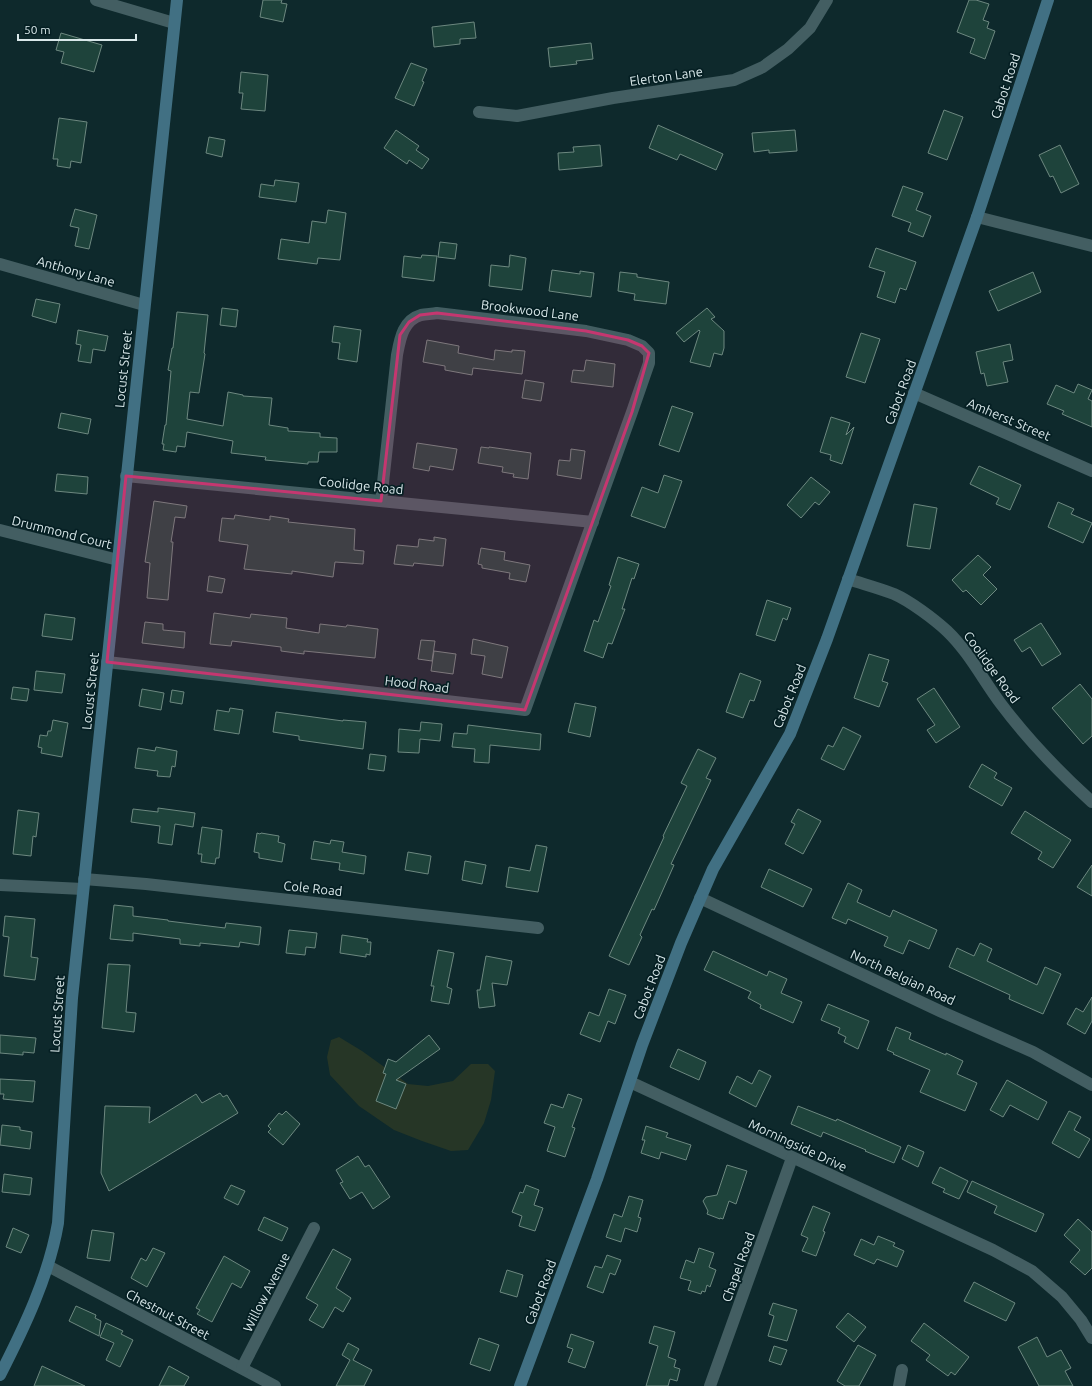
<svg xmlns="http://www.w3.org/2000/svg" width="1092" height="1386" viewBox="0 0 1092 1386" font-family="Ubuntu,sans-serif">
  <style>
    .green { fill: #263626 }
    .building { fill: #1e433b; stroke: #6d8880 }
    .lines { fill: none; stroke-linecap: round; stroke-linejoin: round }
    .street { stroke: #435e62; stroke-width: 12 }
    .secondary { stroke: #417083; stroke-width: 12 }
    .marked { fill: #c53770; fill-opacity: 0.2; stroke: #c53770; stroke-width: 3; stroke-linejoin: round }
    .labels { text-anchor: middle; dominant-baseline: central; stroke-width: 3.5; stroke-linejoin: round; paint-order: stroke }
    .street-label { font-size: 13px; fill: #d9e8ea; stroke: #051f23 }
  </style>
  <rect width="100%" height="100%" fill="#0e292c"/>
  <path class="green" d="M339,1037L362,1051L408,1084L428,1086L453,1081L471,1064H488L495,1071L491,1100L484,1123L468,1150L451,1151L422,1141L394,1130L359,1106L330,1075L327,1057L331,1040Z"/>
  <g class="building">
    <path d="M263,0H282L281,3L287,4L283,22L260,17Z"/>
    <path d="M969,0H976L989,4L983,20L989,22L987,28L995,31L985,59L970,53L975,39L957,32Z"/>
    <path d="M474,22L476,38L460,39V44L434,47L432,27Z"/>
    <path d="M61,33L102,45L94,72L61,63L64,52L56,50Z"/>
    <path d="M591,43L593,59L576,61L577,64L550,67L548,48Z"/>
    <path d="M411,63L427,69L422,81L424,82L414,106L395,98Z"/>
    <path d="M241,72L268,75L265,111L241,109L243,93H239Z"/>
    <path d="M944,110L963,117L947,160L928,153Z"/>
    <path d="M59,118L87,122L81,163L71,161L70,168L57,166L58,159H53Z"/>
    <path d="M658,125L723,154L716,170L680,154L677,160L649,148Z"/>
    <path d="M396,130L419,146L416,150L429,159L422,169L409,160L407,164L384,148Z"/>
    <path d="M795,130L797,151L769,153V150L754,152L752,133Z"/>
    <path d="M209,137L225,140L222,157L206,153Z"/>
    <path d="M600,145L602,166L559,170L558,153L574,152L573,147Z"/>
    <path d="M1060,145L1079,184L1061,193L1053,176L1050,177L1039,155Z"/>
    <path d="M275,180L299,183L296,202L259,197L261,184L274,186Z"/>
    <path d="M903,186L923,193L916,210L931,216L923,237L908,231L911,223L892,216Z"/>
    <path d="M75,209L97,215L89,249L75,246L79,228L70,226Z"/>
    <path d="M328,210L346,213L340,260L318,258L317,264L278,259L281,239L309,243L312,221L326,223Z"/>
    <path d="M440,242L457,244L455,259L438,257Z"/>
    <path d="M876,248L916,262L906,290L900,288L895,303L877,297L885,272L869,267Z"/>
    <path d="M422,255L437,256L434,281L402,277L404,256L421,258Z"/>
    <path d="M510,255L526,258L522,290L489,286L491,265L509,267Z"/>
    <path d="M552,270L580,274V271L594,273L591,297L549,291Z"/>
    <path d="M620,272L637,274V277L669,282L666,304L634,300L635,294L618,291Z"/>
    <path d="M1033,272L1041,292L998,311L989,291Z"/>
    <path d="M36,299L60,304L56,323L32,316Z"/>
    <path d="M222,308L238,310L236,327L220,325Z"/>
    <path d="M707,308L715,317L711,319L724,331V348L722,355L714,353L710,367L690,362L700,331L699,330L684,342L676,333Z"/>
    <path d="M177,312L208,315L204,353L205,354L199,393L190,392L187,419L223,426L228,392L243,395V396L272,398L269,425L288,428V431L320,433V437L337,438V452H319L318,462H308V464L265,460L266,457L231,453L233,441L187,432L185,447L177,446L176,452L163,450L164,444H162L165,425H166L171,371L168,370L172,348H173Z"/>
    <path d="M334,326L361,330L357,362L338,359L340,343L332,342Z"/>
    <path d="M78,330L108,336L105,351L93,349L91,363L78,361L81,345L76,344Z"/>
    <path d="M861,333L880,339L865,383L846,377Z"/>
    <path d="M427,340L459,346L458,353L494,360L495,350L512,352V350L525,351L522,374L473,368L472,375L445,370V366L423,362Z"/>
    <path d="M1010,344L1013,360L1003,362L1008,382L987,386L984,373L981,374L976,352Z"/>
    <path d="M586,360L615,364L613,387L571,382L573,370L584,371Z"/>
    <path d="M525,380L544,383L541,401L522,398Z"/>
    <path d="M1078,384L1092,390L1088,399L1092,401V427L1062,414L1064,411L1047,404L1056,385L1074,393Z"/>
    <path d="M672,406L693,413L679,452L659,445Z"/>
    <path d="M61,413L91,419L88,434L58,428Z"/>
    <path d="M831,417L850,423L846,435L854,427L842,464L830,460L831,455L820,452Z"/>
    <path d="M417,443L457,449L453,470L430,466L429,471L413,468Z"/>
    <path d="M481,447L489,448V447L531,453L528,479L513,477L514,474L502,472L503,467L478,463Z"/>
    <path d="M571,449L585,451L581,479L557,475L559,460L570,461Z"/>
    <path d="M979,466L1021,485L1010,510L996,504L999,498L970,484Z"/>
    <path d="M57,474L88,477L87,494L55,491Z"/>
    <path d="M664,475L682,481L665,528L631,516L642,487L658,493Z"/>
    <path d="M811,477L830,492L819,505L815,502L801,518L787,505Z"/>
    <path d="M154,501L187,506L185,518L175,517L171,542H173L168,600L147,598L150,563L145,562Z"/>
    <path d="M1058,502L1074,509L1071,514L1092,523L1083,543L1048,527Z"/>
    <path d="M914,504L937,508L930,549L907,546Z"/>
    <path d="M235,515L270,520V516L289,519L288,522L355,529L354,550L364,551L363,564L335,562L333,577L292,571V574L244,569L248,545L219,541L222,518L234,519Z"/>
    <path d="M434,537L446,539L443,566L414,563L413,566L394,564L397,545L418,547L419,539L434,541Z"/>
    <path d="M481,548L505,552L504,560L530,565L526,582L509,579L510,573L482,568V565L478,564Z"/>
    <path d="M978,555L991,567L983,575L997,589L981,605L966,590L963,592L952,580Z"/>
    <path d="M618,557L639,564L634,579L632,578L622,609H625L612,644L608,643L603,658L584,651L594,620L598,622L611,586L609,585Z"/>
    <path d="M209,576L225,579L222,593L207,591Z"/>
    <path d="M767,600L791,608L787,620L783,618L775,641L756,635Z"/>
    <path d="M214,613L250,618L251,614L287,618L286,628L319,633L320,624L346,627L347,625L378,629L375,658L304,651V654L281,651V647L232,641L231,646L210,644Z"/>
    <path d="M45,614L75,618L72,640L42,636Z"/>
    <path d="M145,622L163,624V630L185,632L184,648L142,643Z"/>
    <path d="M1041,623L1061,654L1042,666L1030,647L1022,652L1014,640Z"/>
    <path d="M473,639L508,647L502,678L482,674L485,656L471,654Z"/>
    <path d="M421,640L435,641L432,661L418,659Z"/>
    <path d="M434,651L456,654L453,674L431,671Z"/>
    <path d="M869,654L889,660L882,681L888,683L879,707L854,698Z"/>
    <path d="M36,671L65,674L62,693L34,690Z"/>
    <path d="M740,673L761,681L754,701L750,700L743,718L726,712Z"/>
    <path d="M1080,684L1092,699V736L1083,744L1052,708Z"/>
    <path d="M13,687L29,689L27,701L11,699Z"/>
    <path d="M934,688L960,727L936,743L927,730L935,725L917,699Z"/>
    <path d="M142,689L164,693L161,710L139,706Z"/>
    <path d="M172,690L184,692L182,704L170,702Z"/>
    <path d="M575,703L596,707L590,737L568,732Z"/>
    <path d="M230,708L243,710L239,734L214,730L217,710L229,712Z"/>
    <path d="M276,712L343,721V720L366,722L363,749L299,740V736L273,732Z"/>
    <path d="M53,720L68,723L62,757L41,753L42,748L38,747L40,735L47,736L48,731H51Z"/>
    <path d="M421,722L442,724L440,741L420,739L419,753L398,752L399,729L420,731Z"/>
    <path d="M468,725L541,734L540,750L490,745L489,763L474,762L475,749L452,747L454,733L467,734Z"/>
    <path d="M843,727L861,736L844,770L821,759L828,745L833,747Z"/>
    <path d="M156,747L177,751L175,767L172,766L170,777L157,776L158,771L135,768L138,748L155,751Z"/>
    <path d="M698,749L716,758L706,778L711,780L671,864L674,865L654,910L652,909L640,935L642,937L629,965L609,956L664,837L663,836L687,786L681,783Z"/>
    <path d="M370,754L386,756L384,771L368,769Z"/>
    <path d="M982,764L997,773L994,778L1012,788L1002,806L969,787Z"/>
    <path d="M158,808L195,813L193,827L175,824L172,845L158,843L160,826L131,822L133,809L158,812Z"/>
    <path d="M798,809L821,821L803,854L785,844L795,824L791,822Z"/>
    <path d="M18,810L39,813L36,837L33,836L31,856L13,854Z"/>
    <path d="M1025,811L1071,840L1053,868L1038,859L1042,852L1011,833Z"/>
    <path d="M202,827L222,830L219,858H216L215,864L201,862L202,854H198Z"/>
    <path d="M257,833L260,834L261,833L279,836L278,842L285,844L282,862L259,858V853L254,852Z"/>
    <path d="M331,840L344,842L342,852L366,856L364,874L339,870L340,863L311,859L314,841L330,844Z"/>
    <path d="M536,845L547,847L538,892L506,887L509,867L530,871Z"/>
    <path d="M408,852L431,856L428,874L405,870Z"/>
    <path d="M465,861L486,865L482,884L462,880Z"/>
    <path d="M1092,865V896L1077,887Z"/>
    <path d="M769,869L812,889L803,907L761,887Z"/>
    <path d="M848,883L862,890L857,902L890,917L893,910L937,930L929,949L909,940L903,954L884,946L888,937L848,919L846,924L832,918Z"/>
    <path d="M114,905L133,907V916L168,920V921L225,928L226,923L261,927L259,945L240,942L239,947L200,943V946L180,944V939L133,933V941L110,939Z"/>
    <path d="M5,916L35,919L31,957L38,958L35,980L4,976L9,937L3,936Z"/>
    <path d="M289,930L317,933L315,948L306,947L305,955L286,953Z"/>
    <path d="M342,935L368,939L367,942H371L370,955L366,954V957L340,953Z"/>
    <path d="M980,943L992,949L987,961L1037,985L1045,967L1061,974L1043,1014L1009,999L1010,995L949,967L957,948L974,956Z"/>
    <path d="M438,950L454,953L447,987L452,989L449,1004L431,1001L434,986H431Z"/>
    <path d="M713,951L767,976L769,971L787,979L781,993L802,1002L793,1023L760,1008L761,1005L748,998L751,992L704,970Z"/>
    <path d="M486,956L512,961L507,985L492,983L495,1006L479,1008L477,990H480Z"/>
    <path d="M108,964L130,965L126,1012L136,1013L134,1032L102,1028Z"/>
    <path d="M609,989L626,995L615,1024L608,1021L600,1042L580,1034L589,1012L599,1016Z"/>
    <path d="M1092,997V1021L1085,1034L1067,1024L1076,1008L1083,1012Z"/>
    <path d="M828,1004L869,1021L858,1049L844,1042L846,1037L838,1033L840,1028L821,1020Z"/>
    <path d="M896,1027L911,1033L909,1039L946,1055V1053L963,1061L957,1074L977,1083L965,1111L920,1092L930,1070L893,1054L894,1053L887,1050Z"/>
    <path d="M0,1035L36,1038L34,1053L23,1052V1055L0,1053Z"/>
    <path d="M429,1035L440,1049L396,1080L406,1084L396,1109L376,1101L386,1074L383,1073L388,1059L396,1062Z"/>
    <path d="M678,1049L706,1062L699,1080L670,1067Z"/>
    <path d="M759,1070L771,1076L756,1107L729,1093L737,1076L752,1084Z"/>
    <path d="M0,1079L35,1081L33,1102L3,1099L4,1094H0Z"/>
    <path d="M1007,1080L1047,1102L1038,1120L1010,1105L1003,1117L990,1110Z"/>
    <path d="M220,1093L223,1097L227,1095L238,1113L109,1191L101,1173L105,1106L150,1107L149,1123L196,1094L202,1103Z"/>
    <path d="M568,1094L582,1099L572,1127L575,1128L565,1157L547,1151L555,1127L544,1123L551,1104L563,1108Z"/>
    <path d="M798,1106L836,1121L837,1119L901,1147L894,1163L865,1151L866,1150L823,1132L821,1137L791,1124Z"/>
    <path d="M286,1111L300,1124L283,1145L268,1132L271,1129L268,1126L279,1113L282,1115Z"/>
    <path d="M1069,1111L1081,1117L1074,1130L1090,1139L1079,1158L1052,1143Z"/>
    <path d="M2,1125L20,1127V1130L32,1132L30,1149L0,1145Z"/>
    <path d="M646,1126L668,1133L666,1137L691,1145L686,1160L661,1152L659,1159L641,1153L645,1140H642Z"/>
    <path d="M908,1145L924,1152L918,1167L902,1159Z"/>
    <path d="M358,1156L365,1167L369,1165L390,1197L373,1209L362,1192L350,1199L340,1183L343,1182L336,1170Z"/>
    <path d="M727,1165L747,1171L736,1204L729,1201L723,1219L720,1218V1219L707,1214L708,1211L703,1201L706,1197L717,1195Z"/>
    <path d="M940,1167L968,1181L959,1199L943,1192L945,1189L932,1183Z"/>
    <path d="M4,1174L32,1178L30,1195L2,1192Z"/>
    <path d="M972,1181L1044,1214L1036,1232L994,1213L997,1206L967,1192Z"/>
    <path d="M231,1185L245,1191L238,1205L224,1198Z"/>
    <path d="M526,1185L539,1190L534,1205L543,1208L535,1231L519,1226L522,1216L512,1212L520,1192L523,1193Z"/>
    <path d="M629,1196L643,1200L638,1217L641,1218L637,1232L625,1228L621,1242L606,1237L614,1214L622,1217Z"/>
    <path d="M813,1206L830,1213L823,1231L825,1232L816,1256L802,1251L808,1238L801,1235Z"/>
    <path d="M264,1217L288,1228L282,1241L258,1230Z"/>
    <path d="M1078,1219L1092,1232V1268L1085,1275L1070,1262L1080,1250L1064,1235Z"/>
    <path d="M13,1228L29,1235L21,1253L6,1247Z"/>
    <path d="M92,1230L114,1233L110,1261L87,1258Z"/>
    <path d="M878,1236L895,1243L893,1246L904,1251L897,1267L877,1259L874,1264L854,1255L861,1239L874,1245Z"/>
    <path d="M153,1248L165,1253L147,1287L131,1278L141,1258L146,1261Z"/>
    <path d="M699,1248L714,1253L709,1267L716,1270L710,1287L707,1285L705,1292L702,1291L701,1294L688,1290L691,1281L680,1278L686,1260L694,1263Z"/>
    <path d="M333,1249L351,1259L336,1288L351,1298L343,1312L335,1307L323,1328L309,1320L318,1305L306,1298Z"/>
    <path d="M607,1255L621,1260L615,1275L610,1273L603,1293L587,1287L595,1266L602,1268Z"/>
    <path d="M224,1256L250,1271L241,1288L232,1283L212,1322L197,1314L200,1310L196,1308Z"/>
    <path d="M507,1270L523,1275L517,1297L500,1292Z"/>
    <path d="M974,1282L1015,1303L1006,1321L964,1301Z"/>
    <path d="M773,1303L797,1310L787,1341L768,1336L774,1316L769,1314Z"/>
    <path d="M76,1306L96,1315L95,1318L101,1321L99,1336L69,1321Z"/>
    <path d="M848,1313L866,1327L854,1342L836,1327Z"/>
    <path d="M106,1323L123,1331L121,1334L133,1340L120,1367L106,1360L114,1343L100,1337Z"/>
    <path d="M924,1323L969,1357L955,1375L951,1372L948,1376L926,1360L930,1355L911,1341Z"/>
    <path d="M654,1326L675,1332L668,1357L676,1360L674,1367L680,1369L677,1381L670,1379L668,1386H646L658,1346L649,1343Z"/>
    <path d="M571,1334L594,1342L585,1368L568,1362L573,1349L567,1347Z"/>
    <path d="M1037,1337L1047,1357L1061,1350L1071,1368L1065,1371L1073,1386H1039L1018,1347Z"/>
    <path d="M479,1338L499,1345L490,1371L470,1364Z"/>
    <path d="M348,1343L359,1349L353,1360L372,1370L364,1386H336L350,1360L342,1355Z"/>
    <path d="M858,1345L876,1355L859,1386H845L837,1381Z"/>
    <path d="M774,1346L787,1350L781,1365L769,1361Z"/>
    <path d="M42,1366L85,1386H34Z"/>
    <path d="M169,1366L189,1377L184,1386H159Z"/>
  </g>
  <g class="lines">
    <g class="street">
      <path d="M96,0L174,23"/>
      <path d="M479,112L517,116L613,98L734,80L763,67L788,49L810,28L827,0"/>
      <path d="M977,217L1092,246"/>
      <path d="M0,264L144,305"/>
      <path d="M914,393L1092,471"/>
      <path d="M126,476L593,522"/>
      <path d="M0,530L118,560"/>
      <path d="M848,579C863,584 879,588 894,594C910,601 934,619 947,631C969,652 983,680 1001,704C1028,740 1059,772 1092,802"/>
      <path d="M107,662L525,710L632,412L649,363V353L642,346L628,340L586,331L437,313C432,314 426,314 421,315C403,320 400,339 397,355L381,501"/>
      <path d="M84,879L146,884L538,928"/>
      <path d="M0,885L83,889"/>
      <path d="M700,898L942,1012L1033,1052L1092,1085"/>
      <path d="M630,1082L993,1250L1032,1271L1062,1297L1081,1320L1092,1338"/>
      <path d="M48,1266L275,1386"/>
      <path d="M242,1368L314,1228"/>
      <path d="M710,1386L792,1158"/>
      <path d="M899,1386L902,1370"/>
    </g>
    <g class="secondary">
      <path d="M0,1375C24,1328 49,1276 58,1223L72,998L177,0"/>
      <path d="M520,1386L597,1179L642,1045L681,943L713,869L790,734L827,639L977,217L1048,0"/>
    </g>
  </g>
  <path class="marked" d="M437,313L586,331L628,340L642,346L649,353L632,412L525,710L107,662L126,476L381,501L400,335L409,322L420,315Z"/>
  <g class="labels">
    <g class="street-label">
      <text transform="translate(666 76) rotate(-8)">Elerton Lane</text>
      <text transform="translate(1005 86) rotate(-72)">Cabot Road</text>
      <text transform="translate(76 271) rotate(16)">Anthony Lane</text>
      <text transform="translate(530 310) rotate(7)">Brookwood Lane</text>
      <text transform="translate(123 369) rotate(-84)">Locust Street</text>
      <text transform="translate(900 392) rotate(-70)">Cabot Road</text>
      <text transform="translate(1009 419) rotate(23)">Amherst Street</text>
      <text transform="translate(361 485) rotate(6)">Coolidge Road</text>
      <text transform="translate(62 532) rotate(14)">Drummond Court</text>
      <text transform="translate(992 667) rotate(54)">Coolidge Road</text>
      <text transform="translate(417 684) rotate(7)">Hood Road</text>
      <text transform="translate(90 691) rotate(-84)">Locust Street</text>
      <text transform="translate(789 696) rotate(-68)">Cabot Road</text>
      <text transform="translate(313 888) rotate(6)">Cole Road</text>
      <text transform="translate(903 977) rotate(25)">North Belgian Road</text>
      <text transform="translate(649 987) rotate(-69)">Cabot Road</text>
      <text transform="translate(57 1014) rotate(-86)">Locust Street</text>
      <text transform="translate(798 1145) rotate(25)">Morningside Drive</text>
      <text transform="translate(738 1267) rotate(-70)">Chapel Road</text>
      <text transform="translate(266 1292) rotate(-63)">Willow Avenue</text>
      <text transform="translate(540 1292) rotate(-70)">Cabot Road</text>
      <text transform="translate(168 1314) rotate(28)">Chestnut Street</text>
    </g>
  </g>
  <path d="M18 34v6h118v-6" fill="none" stroke="#d9e8ea" stroke-width="2"/>
  <text x="24" y="34" font-size="12" fill="#d9e8ea" stroke="#051f23" stroke-width="3" paint-order="stroke">50 m</text>
</svg>
